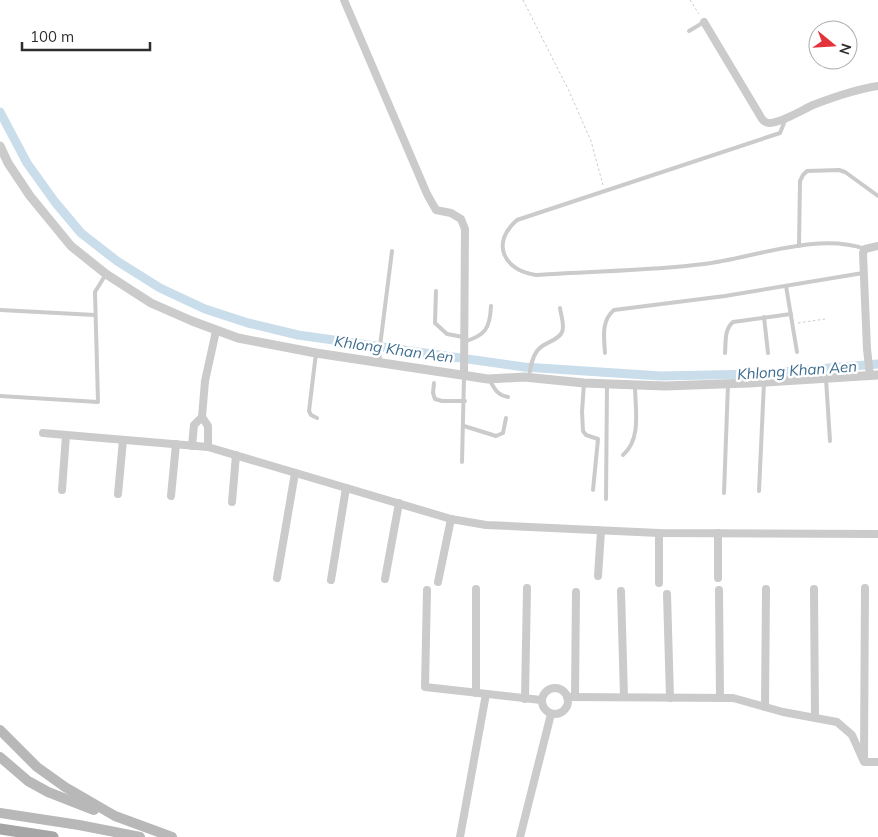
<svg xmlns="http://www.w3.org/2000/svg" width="878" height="837" viewBox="0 0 878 837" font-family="Mulish,sans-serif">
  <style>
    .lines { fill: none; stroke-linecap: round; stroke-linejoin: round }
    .canal { stroke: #c9ddeb; stroke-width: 9 }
    .path { stroke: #cbcbcb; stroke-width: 1; stroke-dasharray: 2.5 2.5; stroke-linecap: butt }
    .service { stroke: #cbcbcb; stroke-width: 4 }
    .minor { stroke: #cbcbcb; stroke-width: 8 }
    .tertiary { stroke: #cbcbcb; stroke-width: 9 }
    .secondary { stroke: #b8b8b8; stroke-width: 10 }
    .primary { stroke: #a6a6a6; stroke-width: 11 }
    .labels { text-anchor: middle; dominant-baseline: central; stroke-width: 5; stroke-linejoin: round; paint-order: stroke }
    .water-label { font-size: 15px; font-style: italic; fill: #3d6d90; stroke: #fff }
  </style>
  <rect width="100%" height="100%" fill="#fff"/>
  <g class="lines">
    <path class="canal" d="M0,112L27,163L55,202L81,233L117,261L160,288L205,309L248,323L298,335L524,367L661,376L756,374L878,364"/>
    <g class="path">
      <path d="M523,0L569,91L591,141L603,185"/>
      <path d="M690,0L699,14"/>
      <path d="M798,323L825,319"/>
    </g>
    <g class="service">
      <path d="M689,31L704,22"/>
      <path d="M786,118L780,133L517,220C490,243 504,271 536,275C592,271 648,271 704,264C753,258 817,232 865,249"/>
      <path d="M799,246L800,181L803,175L807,171L839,170L845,172L878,196"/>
      <path d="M786,286L797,352"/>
      <path d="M436,291L435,323L447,334L463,337"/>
      <path d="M0,310L95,315"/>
      <path d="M764,317L768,353"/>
      <path d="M463,342C485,336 490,329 491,306"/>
      <path d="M316,353L309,411L311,415L317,418"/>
      <path d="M605,353C604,337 601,321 614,310L725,296L863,273"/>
      <path d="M725,353C726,342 724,330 733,322L791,314"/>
      <path d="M381,363L379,354L392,251"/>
      <path d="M529,377C530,369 532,358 537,351C543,342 559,341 562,332C565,325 561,316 560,308"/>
      <path d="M826,379L830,441"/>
      <path d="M490,381C495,389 497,395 508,397"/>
      <path d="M434,383L433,393L435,399L442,401H465"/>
      <path d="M584,383L582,412L583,431L586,435L598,439L593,490"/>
      <path d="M0,396L98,402L95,292L106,274"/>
      <path d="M464,426L496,436L503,433L506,418"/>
      <path d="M623,455C642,439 635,408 635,385"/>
      <path d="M462,462L464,377"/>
      <path d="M759,491L764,382"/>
      <path d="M724,493L728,384"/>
      <path d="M606,499L607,384"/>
    </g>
    <g class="minor">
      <path d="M344,0L427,194L436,210L451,213L461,219L465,229L464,375"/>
      <path d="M704,22L762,119C764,121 765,123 769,123C781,123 802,110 813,105C834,97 856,89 878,86"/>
      <path d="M870,376L867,349L863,253L865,249L878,246"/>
      <path d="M43,433L208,447L451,519L486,525L659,533L878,534"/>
      <path d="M192,446L194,425L202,417"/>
      <path d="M208,447V426L202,417L205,381L216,331"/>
      <path d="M62,490L66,435"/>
      <path d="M118,494L123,440"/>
      <path d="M171,496L176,444"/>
      <path d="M232,502L236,455"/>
      <path d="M598,576L601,531"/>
      <path d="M277,578L295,473"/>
      <path d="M718,578V533"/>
      <path d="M385,579L399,503"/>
      <path d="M331,580L346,488"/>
      <path d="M438,582L451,519"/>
      <path d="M659,583V533"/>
      <path d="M476,589V693"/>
      <path d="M814,589L815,718"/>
      <path d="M427,590L425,687L541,700"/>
      <path d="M719,590L720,698"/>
      <path d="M621,591L624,697"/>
      <path d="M667,594L670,698"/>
      <circle cx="555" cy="701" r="13"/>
      <path d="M567,697L733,698L783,712L837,722L852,735L864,762H878"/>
      <path d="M575,697L576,592"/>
      <path d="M525,699L527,588"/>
      <path d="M765,707L766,589"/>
      <path d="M864,757L865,588"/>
      <path d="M460,837L486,694"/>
      <path d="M520,837L551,714"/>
    </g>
    <path class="tertiary" d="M0,146L8,163L30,196L71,246L106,274L151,303L192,321L238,338L316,353L488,379L524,377L584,383L665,386L749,383L878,375"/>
    <g class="secondary">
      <path d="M0,730L37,767L65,787L115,816L172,837"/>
      <path d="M0,757L28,781L48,792L94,810"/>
      <path d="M0,813L79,825L140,837"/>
    </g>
    <path class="primary" d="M0,829L53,837"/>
  </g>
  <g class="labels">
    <g class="water-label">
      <text transform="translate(394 349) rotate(8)">Khlong Khan Aen</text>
      <text transform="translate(797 370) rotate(-4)">Khlong Khan Aen</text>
    </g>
  </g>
  <g transform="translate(833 45) rotate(108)"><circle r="24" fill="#ffffff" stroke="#ababab"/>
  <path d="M0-4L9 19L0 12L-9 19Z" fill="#e3333a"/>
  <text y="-8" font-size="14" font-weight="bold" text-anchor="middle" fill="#2e2e2e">N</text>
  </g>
  <path d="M22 42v8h128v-8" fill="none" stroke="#2e2e2e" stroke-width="2.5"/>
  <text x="30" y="42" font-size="15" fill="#2e2e2e" stroke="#ffffff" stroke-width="4" paint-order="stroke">100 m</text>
</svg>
